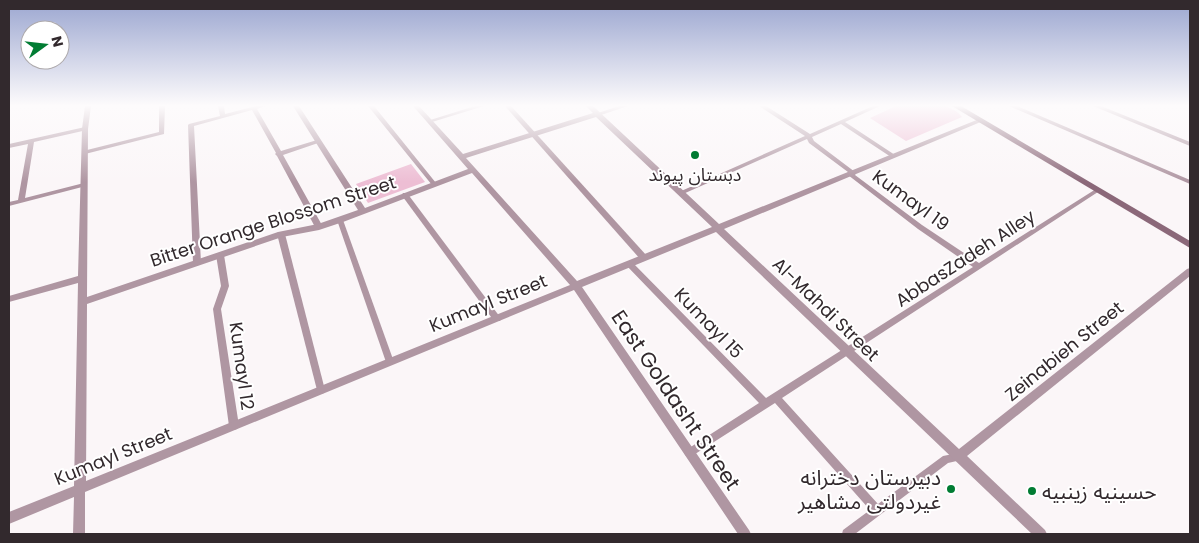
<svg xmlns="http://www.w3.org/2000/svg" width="1199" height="543" viewBox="0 0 1199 543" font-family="Poppins,'Noto Sans Arabic',sans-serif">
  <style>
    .green { fill: #edbed4 }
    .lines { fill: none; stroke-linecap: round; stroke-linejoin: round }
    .minor { fill: #af96a2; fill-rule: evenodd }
    .tertiary { fill: #af96a2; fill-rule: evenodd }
    .secondary { fill: #8b6879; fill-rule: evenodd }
    .poi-dot { fill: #017c33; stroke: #fff; stroke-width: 2 }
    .labels { text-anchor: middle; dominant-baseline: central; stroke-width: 4; stroke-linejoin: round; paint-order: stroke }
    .poi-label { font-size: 18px; fill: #32292d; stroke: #fff }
    .street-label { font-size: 18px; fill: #32292d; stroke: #fff }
    .near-street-label { font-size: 21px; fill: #32292d; stroke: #fff }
    .near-poi-label { font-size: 21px; fill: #32292d; stroke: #fff; text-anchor: end }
  </style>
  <rect width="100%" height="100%" fill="#fbf6f8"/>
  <g class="green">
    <path d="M896,106C915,106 950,99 962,117L906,141L870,118Z"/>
    <path d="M411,164L425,182L368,203L356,184Z"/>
  </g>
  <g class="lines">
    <g class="minor">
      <path d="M159,106H165L164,134L85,154L82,152L83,151L159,132Z"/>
      <path d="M218,106H224L225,114L256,106H265L257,109L281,151L317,140H321V142L283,155L323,227L319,229L315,227L277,156L275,154L276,153L252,110L194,126L201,263L197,266L193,263L188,125L189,124L220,116Z"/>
      <path d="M368,106H374L436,183L437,184L436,185H432Z"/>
      <path d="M475,106H484L432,122L430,123L427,121Z"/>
      <path d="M505,106H511L647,256L648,258L647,260H641Z"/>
      <path d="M619,106H628L598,116L595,114Z"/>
      <path d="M759,106H766L810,134L873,106H880L845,122L895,155V157H891L841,124L812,137L814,141L855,172L856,173L855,175L922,225L979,263L1096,189H1100L1101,190L782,398L878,504L943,456L958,453L961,454L963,457L961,460L948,463L855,534H842L843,530L870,510L775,403L692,456L689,457L686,456L684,453L686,450L759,403L625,264L626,262H632L766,398L973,267L918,229L848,175L847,174L848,172L809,143L807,139L683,194H679L678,193L679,192L805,136Z"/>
      <path d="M1009,106H1017L1190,180V184Z"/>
      <path d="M1093,106H1101L1190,142V146Z"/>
      <path d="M85,127L87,128V130L34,142L25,198L84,183L87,185L86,186L9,206V202L18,200L28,144L9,148V144Z"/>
      <path d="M403,193H407L500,317L501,319L500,321H494L403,197L402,195Z"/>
      <path d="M338,218H342L343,220L394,362L393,364L390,365L387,364L386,362L337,220Z"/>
      <path d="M278,232H281L285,234L325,390L324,393L321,394L318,393L317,390L277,234Z"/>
      <path d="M220,252L224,255L229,286L221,309L239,426L237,429L234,430L231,429L229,426L213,309L221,286L216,255Z"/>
    </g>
    <path class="tertiary" d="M85,106H91L88,129L87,297L278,232L318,224L358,210L293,106H299L365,208L468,169L413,106H419L463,154L593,113L586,106H593L719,224L979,119H983V121L724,229L959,449L1187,269L1190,268V276L967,456L1045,530L1047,534H1032L716,232L582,287L749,530L751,534H738L574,290L85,492V534H73L74,497L9,524V512L74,486L78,283L9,302V296L78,276L82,129ZM596,117L712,227L577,281L466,158ZM472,173L570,285L86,481L87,304L282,237L319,230L343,222Z"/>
    <path class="secondary" d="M952,106H961L1190,241V248Z"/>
  </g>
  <linearGradient id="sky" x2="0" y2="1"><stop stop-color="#9ba6d0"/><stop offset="0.58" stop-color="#fdfbfc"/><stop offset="1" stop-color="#fdfbfc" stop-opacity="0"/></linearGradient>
  <rect width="1199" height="182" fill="url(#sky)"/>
  <g class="poi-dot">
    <circle cx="695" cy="155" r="5"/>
    <circle cx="951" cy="489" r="5"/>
    <circle cx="1032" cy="491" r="5"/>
  </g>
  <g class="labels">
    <g class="poi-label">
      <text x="695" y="174">دبستان پیوند</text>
    </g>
    <g class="street-label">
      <text transform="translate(911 200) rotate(36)">Kumayl 19</text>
      <text transform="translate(273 221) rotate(-18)">Bitter Orange Blossom Street</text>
      <text transform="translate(965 258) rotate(-33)">AbbasZadeh Alley</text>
      <text transform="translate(488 303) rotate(-22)">Kumayl Street</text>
      <text transform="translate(826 309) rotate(44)">Al-Mahdi Street</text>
      <text transform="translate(709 323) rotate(46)">Kumayl 15</text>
      <text transform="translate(1064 351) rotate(-39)">Zeinabieh Street</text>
      <text transform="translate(242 366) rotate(82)">Kumayl 12</text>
      <text transform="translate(113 456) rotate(-22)">Kumayl Street</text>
    </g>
    <g class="near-street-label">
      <text transform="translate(676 400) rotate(56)">East Goldasht Street</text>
    </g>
    <g class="near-poi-label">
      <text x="941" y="477">دبیرستان دخترانه<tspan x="941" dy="24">غیردولتی مشاهیر</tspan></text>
      <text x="1042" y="491" text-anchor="start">حسینیه زینبیه</text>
    </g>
  </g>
  <rect width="1199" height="543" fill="none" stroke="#32292d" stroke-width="20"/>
  <g transform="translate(45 45) rotate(75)"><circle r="24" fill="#ffffff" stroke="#ada9ab"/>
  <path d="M0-4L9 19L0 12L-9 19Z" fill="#017c33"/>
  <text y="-8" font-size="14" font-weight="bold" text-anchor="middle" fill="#32292d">N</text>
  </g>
</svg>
